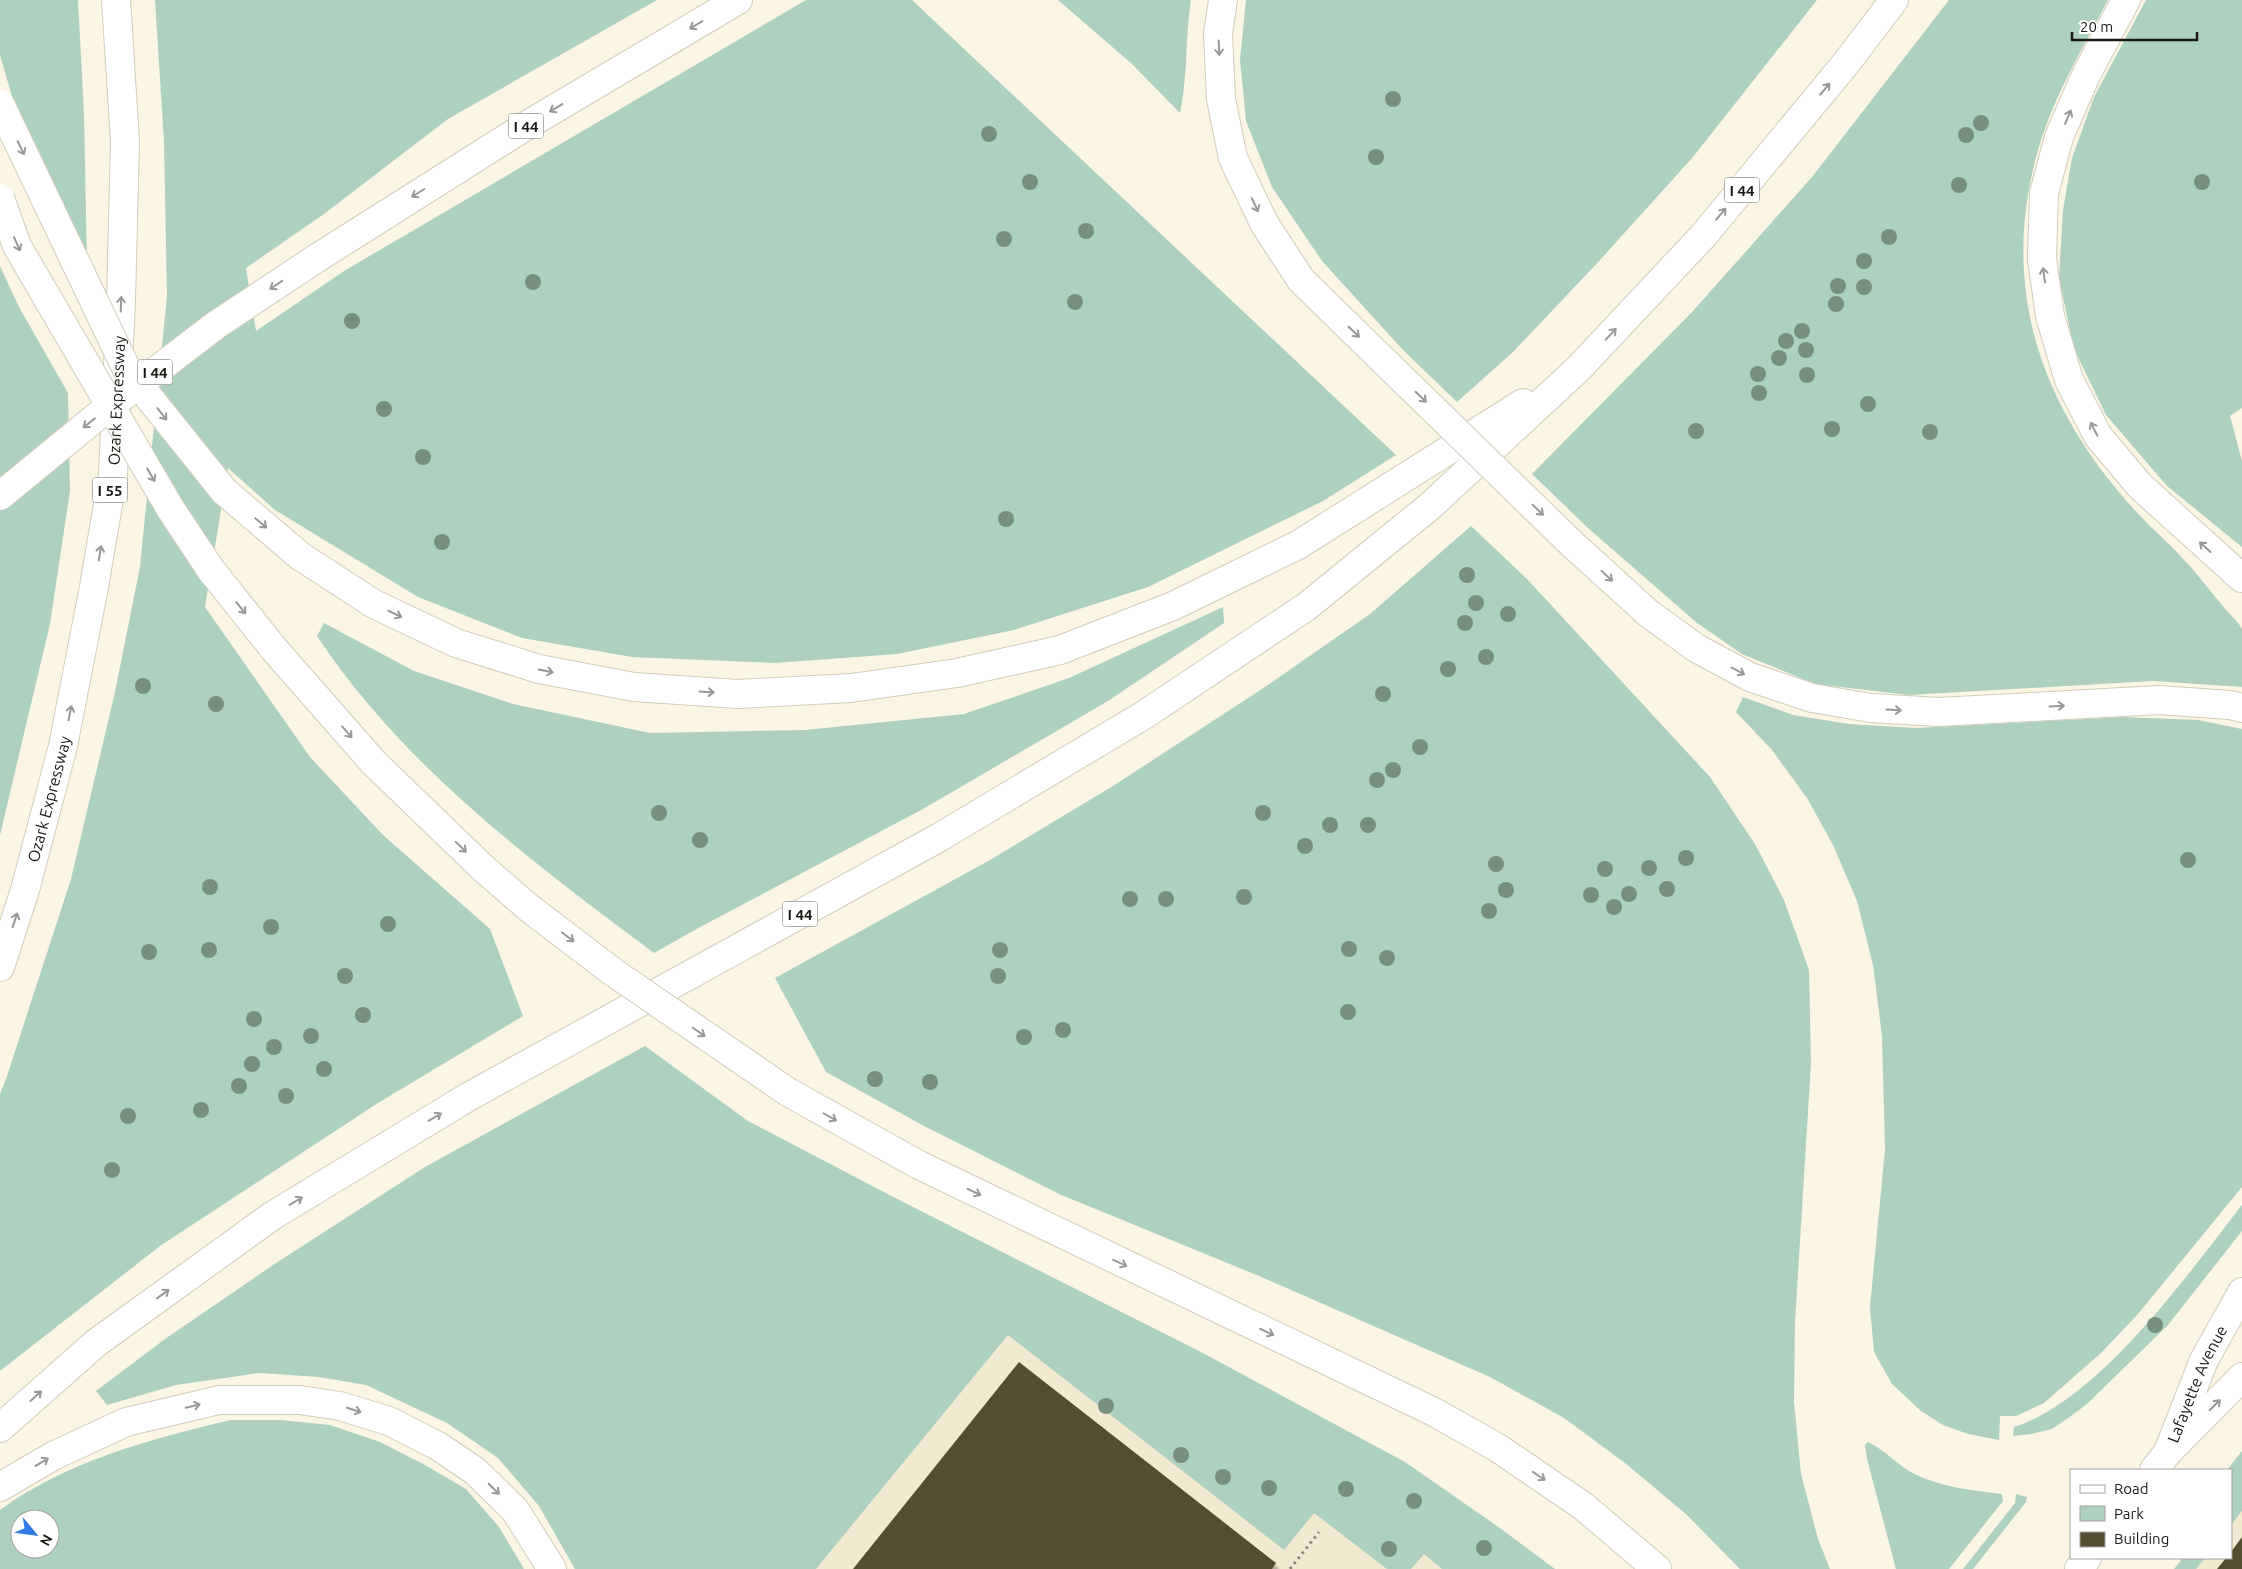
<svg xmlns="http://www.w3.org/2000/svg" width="2242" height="1569" viewBox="0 0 2242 1569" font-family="Ubuntu,sans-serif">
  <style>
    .built { fill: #f1ead0 }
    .green { fill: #add0bf; fill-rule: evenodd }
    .building { fill: #554d31; filter: url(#shadow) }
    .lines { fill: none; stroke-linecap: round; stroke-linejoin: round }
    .minor-casing { stroke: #d2cdbb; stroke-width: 30 }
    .motorway-casing { stroke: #d2cdbb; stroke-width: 30 }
    .path { stroke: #898679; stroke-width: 3; stroke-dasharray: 2.5 4; stroke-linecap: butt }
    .minor { stroke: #fff; stroke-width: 28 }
    .motorway { stroke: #fff; stroke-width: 28 }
    .motorway-bridge-casing { stroke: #d2cdbb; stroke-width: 30; stroke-linecap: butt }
    .motorway-bridge { stroke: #fff; stroke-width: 28 }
    .tree { fill: #76907d }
    .oneway { stroke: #989895 }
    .labels { text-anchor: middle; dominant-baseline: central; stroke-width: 5; stroke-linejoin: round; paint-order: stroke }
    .shield { fill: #fff; stroke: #5f5e5a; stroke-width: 1 }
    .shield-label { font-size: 15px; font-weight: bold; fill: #1b1913 }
    .street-label { font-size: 16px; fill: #1b1913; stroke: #fff }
  </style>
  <defs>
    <filter id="shadow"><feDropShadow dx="3" dy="5.5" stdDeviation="1" flood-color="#0004"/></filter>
  </defs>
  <rect width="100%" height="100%" fill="#fbf6e3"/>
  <g class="built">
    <path d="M1008,1335L1424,1554L1442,1569H816Z"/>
    <path d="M2242,1483V1569H2174L2183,1558H2231V1497Z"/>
  </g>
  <g class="green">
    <path d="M0,0H78L84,114L87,263L16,110L0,55Z"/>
    <path d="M155,0H657L448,119L324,214L246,268L256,331L344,271L806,0H912L1396,455L1323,501L1148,587L1014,630L897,654L775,663L632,657L522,638L418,597L275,510L228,468L205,607L310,757L383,835L490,929L523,1016L378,1103L160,1246L0,1371V1094L7,1076L71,879L115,692L140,567L167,296L164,142Z"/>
    <path d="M1058,0H1191C1185,37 1188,76 1180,113L1132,64Z"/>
    <path d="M1246,0H1817L1693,157L1601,259L1513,352L1457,402L1403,350L1322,261L1272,187L1246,121L1240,59Z"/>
    <path d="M1949,0H2108C2085,44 2058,89 2042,137C1994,287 2042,415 2148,524C2160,536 2173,547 2184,560C2198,574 2209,590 2222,605C2227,612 2238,621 2242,629C2242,637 2242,676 2242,687L2153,681L1909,695L1815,684L1742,654L1697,623L1588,528L1532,474L1693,311L1812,177Z"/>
    <path d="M2146,0H2242V408L2230,416L2242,461V547L2167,486L2106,415L2074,349L2059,278L2063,210L2072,158L2094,97Z"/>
    <path d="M0,266L19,307L68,393L70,491L50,624L0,835Z"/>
    <path d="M1471,526L1528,580L1710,777L1755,844L1784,900L1809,970L1811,1063L1795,1322L1794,1402L1801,1474L1818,1539L1830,1569H1740L1687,1515L1625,1463L1564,1418L1490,1377L1259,1276L1059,1194L924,1126L826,1072L775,978L990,860L1113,786L1265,687L1370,614Z"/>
    <path d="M1223,607L1224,623L1108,701L923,809L702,926L654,953C531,861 403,766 317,636L324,623L414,671L513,704L650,733L805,730L964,714L1069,678Z"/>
    <path d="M1743,697L1793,715L1849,724L1916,728L2123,717L2198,720L2242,729V1187L2138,1314L2101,1353L2044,1403L2016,1416H2000L1999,1440L1968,1434L1943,1425L1921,1411L1892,1384L1874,1352L1870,1307L1885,1149L1882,1036L1873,965L1857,901L1833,845L1807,798L1772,750L1736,712Z"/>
    <path d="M645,1046L748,1121L905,1203L1201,1352L1405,1462L1500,1528L1555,1569H1442L1424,1554L1411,1569H1387L1314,1513L1284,1550L1008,1335L816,1569H575L539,1506L498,1458L447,1423L366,1385L319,1377L260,1373L176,1385L107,1405L96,1391L165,1339L273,1265L425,1167Z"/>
    <path d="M2242,1205V1231L2168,1325L2087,1404L2071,1416L2052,1429L2031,1434L2013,1436L2014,1427C2099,1400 2188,1274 2242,1205Z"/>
    <path d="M231,1420H280L330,1425L380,1442L425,1465L466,1489L499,1527L524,1569H0V1510C67,1461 150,1439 231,1420ZM20,1519H50V1549H20Z"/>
    <path d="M1868,1442C1883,1449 1895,1462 1909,1471C1937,1487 1971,1490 2002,1494L2003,1501L1949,1569H1896L1867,1459L1865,1445Z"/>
    <path d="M2242,1451V1511L2231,1525V1470H2227Z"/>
    <path d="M2016,1494L2027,1497L2026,1502L1973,1569H1963L2015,1503Z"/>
    <path d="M2183,1558H2205L2196,1569H2174Z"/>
  </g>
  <g class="building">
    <path d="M1019,1362L1276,1563L1272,1569H853Z"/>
    <path d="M2242,1537V1569H2217L2226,1558H2231V1552Z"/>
  </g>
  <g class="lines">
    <g class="minor-casing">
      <g id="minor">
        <path id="s1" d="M2168,1452L2204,1360L2242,1292"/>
        <path d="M2154,1470L2168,1452L2242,1377"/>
        <path d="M2079,1569L2087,1558"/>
      </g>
    </g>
    <g class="motorway-casing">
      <g id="motorway">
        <path d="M1223,0L1218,34L1221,99L1233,158L1264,223L1301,280L1386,363"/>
        <path d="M2126,0L2086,75L2059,137L2044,193L2042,259L2050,316L2069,380L2098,436L2140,486L2242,578"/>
        <path d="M317,258L529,124L738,0"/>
        <path d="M224,491L300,556L374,604L456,643L539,669L634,687L738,694L851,688L957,673L1060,650L1173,606L1298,545L1523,403"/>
        <path d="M1571,543L1648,613L1696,648L1750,677L1812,698L1871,708L1939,712L2159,700L2230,705L2242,708"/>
        <path d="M211,570L274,649L374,763L484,869L529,908"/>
        <path id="s2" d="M0,967L25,890L63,746L94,587L113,475L121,300L125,142L116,0"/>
        <path d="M788,1092L919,1165L1434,1412L1498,1448L1583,1506L1657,1569"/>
        <path d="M0,1428L96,1343L272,1216L468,1097L940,837L1144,715L1306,607L1429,507L1578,369L1703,236L1847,62L1894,0"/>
        <path d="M0,1487L53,1456L126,1422L219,1400H300L340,1406L389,1421L438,1446L475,1471L515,1510L552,1569"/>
      </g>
    </g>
    <path class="path" d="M1290,1569L1319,1532"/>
    <use href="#minor" class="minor"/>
    <use href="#motorway" class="motorway"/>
    <g class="motorway-bridge-casing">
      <g id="motorway-bridge">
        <path d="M0,104L127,370L224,491"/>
        <path d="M0,198L17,246L170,508L211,570"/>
        <path d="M1386,363L1571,543"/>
        <path d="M0,496L106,409L216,325L317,258"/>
        <path d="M529,908L613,972L788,1092"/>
      </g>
    </g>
    <use href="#motorway-bridge" class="motorway-bridge"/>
  </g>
  <g class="tree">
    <circle cx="1393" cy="99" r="8"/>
    <circle cx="1981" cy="123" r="8"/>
    <circle cx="989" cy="134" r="8"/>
    <circle cx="1966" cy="135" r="8"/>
    <circle cx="1376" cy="157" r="8"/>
    <circle cx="1030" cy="182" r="8"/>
    <circle cx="2202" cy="182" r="8"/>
    <circle cx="1959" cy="185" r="8"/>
    <circle cx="1086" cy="231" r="8"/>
    <circle cx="1889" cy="237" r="8"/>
    <circle cx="1004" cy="239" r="8"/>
    <circle cx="1864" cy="261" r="8"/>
    <circle cx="533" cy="282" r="8"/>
    <circle cx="1838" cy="286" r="8"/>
    <circle cx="1864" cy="287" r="8"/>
    <circle cx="1075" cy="302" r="8"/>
    <circle cx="1836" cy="304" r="8"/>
    <circle cx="352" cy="321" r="8"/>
    <circle cx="1802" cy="331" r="8"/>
    <circle cx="1786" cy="341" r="8"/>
    <circle cx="1806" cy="350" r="8"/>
    <circle cx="1779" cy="358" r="8"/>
    <circle cx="1758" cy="374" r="8"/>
    <circle cx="1807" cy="375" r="8"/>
    <circle cx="1759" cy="393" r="8"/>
    <circle cx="1868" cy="404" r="8"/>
    <circle cx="384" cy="409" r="8"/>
    <circle cx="1832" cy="429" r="8"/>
    <circle cx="1696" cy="431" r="8"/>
    <circle cx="1930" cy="432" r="8"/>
    <circle cx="423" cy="457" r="8"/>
    <circle cx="1006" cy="519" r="8"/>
    <circle cx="442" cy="542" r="8"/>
    <circle cx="1467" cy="575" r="8"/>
    <circle cx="1476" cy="603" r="8"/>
    <circle cx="1508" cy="614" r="8"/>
    <circle cx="1465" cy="623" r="8"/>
    <circle cx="1486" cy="657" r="8"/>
    <circle cx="1448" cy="669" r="8"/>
    <circle cx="143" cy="686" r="8"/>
    <circle cx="1383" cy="694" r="8"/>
    <circle cx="216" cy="704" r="8"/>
    <circle cx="1420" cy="747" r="8"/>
    <circle cx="1393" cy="770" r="8"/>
    <circle cx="1377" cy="780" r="8"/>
    <circle cx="659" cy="813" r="8"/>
    <circle cx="1263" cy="813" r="8"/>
    <circle cx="1330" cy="825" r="8"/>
    <circle cx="1368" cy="825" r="8"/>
    <circle cx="700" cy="840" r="8"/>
    <circle cx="1305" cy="846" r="8"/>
    <circle cx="1686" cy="858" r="8"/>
    <circle cx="2188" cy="860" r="8"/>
    <circle cx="1496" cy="864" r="8"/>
    <circle cx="1649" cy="868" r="8"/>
    <circle cx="1605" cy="869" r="8"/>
    <circle cx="210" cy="887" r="8"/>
    <circle cx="1667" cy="889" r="8"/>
    <circle cx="1506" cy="890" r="8"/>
    <circle cx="1629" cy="894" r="8"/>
    <circle cx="1591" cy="895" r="8"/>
    <circle cx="1244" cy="897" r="8"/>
    <circle cx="1130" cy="899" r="8"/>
    <circle cx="1166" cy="899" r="8"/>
    <circle cx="1614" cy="907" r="8"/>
    <circle cx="1489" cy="911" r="8"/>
    <circle cx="388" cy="924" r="8"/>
    <circle cx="271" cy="927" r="8"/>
    <circle cx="1349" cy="949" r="8"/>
    <circle cx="209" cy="950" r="8"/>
    <circle cx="1000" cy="950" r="8"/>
    <circle cx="149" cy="952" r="8"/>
    <circle cx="1387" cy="958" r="8"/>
    <circle cx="345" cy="976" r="8"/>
    <circle cx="998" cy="976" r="8"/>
    <circle cx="1348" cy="1012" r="8"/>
    <circle cx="363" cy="1015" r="8"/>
    <circle cx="254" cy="1019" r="8"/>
    <circle cx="1063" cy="1030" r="8"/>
    <circle cx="311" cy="1036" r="8"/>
    <circle cx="1024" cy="1037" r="8"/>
    <circle cx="274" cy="1047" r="8"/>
    <circle cx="252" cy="1064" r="8"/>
    <circle cx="324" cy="1069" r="8"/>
    <circle cx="875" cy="1079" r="8"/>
    <circle cx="930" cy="1082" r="8"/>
    <circle cx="239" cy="1086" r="8"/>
    <circle cx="286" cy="1096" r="8"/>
    <circle cx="201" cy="1110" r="8"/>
    <circle cx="128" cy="1116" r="8"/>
    <circle cx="112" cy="1170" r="8"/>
    <circle cx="2155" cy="1325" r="8"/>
    <circle cx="1106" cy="1406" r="8"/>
    <circle cx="1181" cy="1455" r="8"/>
    <circle cx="1223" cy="1477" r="8"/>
    <circle cx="1269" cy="1488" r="8"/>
    <circle cx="1346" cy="1489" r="8"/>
    <circle cx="1414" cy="1501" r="8"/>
    <circle cx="1484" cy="1548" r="8"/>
    <circle cx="1389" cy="1549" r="8"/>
  </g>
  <defs><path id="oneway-shaft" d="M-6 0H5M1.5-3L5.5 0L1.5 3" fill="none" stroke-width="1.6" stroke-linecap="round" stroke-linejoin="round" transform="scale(1.25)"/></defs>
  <g class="oneway">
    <use href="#oneway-shaft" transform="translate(696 25) rotate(149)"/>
    <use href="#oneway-shaft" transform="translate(1219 48) rotate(87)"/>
    <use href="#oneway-shaft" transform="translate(1825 89) rotate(-50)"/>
    <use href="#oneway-shaft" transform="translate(556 108) rotate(149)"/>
    <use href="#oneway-shaft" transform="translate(2068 117) rotate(-67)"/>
    <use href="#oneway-shaft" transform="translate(21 148) rotate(64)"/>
    <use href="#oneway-shaft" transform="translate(418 193) rotate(148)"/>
    <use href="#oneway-shaft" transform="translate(1255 205) rotate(65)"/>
    <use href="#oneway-shaft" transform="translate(1721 214) rotate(-50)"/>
    <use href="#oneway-shaft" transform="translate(17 244) rotate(66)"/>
    <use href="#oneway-shaft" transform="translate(2044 275) rotate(-98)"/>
    <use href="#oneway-shaft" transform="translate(276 285) rotate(146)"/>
    <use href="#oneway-shaft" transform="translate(121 304) rotate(-88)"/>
    <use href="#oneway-shaft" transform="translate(1354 332) rotate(44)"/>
    <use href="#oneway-shaft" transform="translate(1611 334) rotate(-47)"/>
    <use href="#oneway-shaft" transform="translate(1421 397) rotate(44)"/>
    <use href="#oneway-shaft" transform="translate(162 414) rotate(52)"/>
    <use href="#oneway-shaft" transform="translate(89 423) rotate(141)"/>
    <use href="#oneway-shaft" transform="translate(2094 429) rotate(-117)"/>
    <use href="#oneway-shaft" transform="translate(151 475) rotate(60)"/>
    <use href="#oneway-shaft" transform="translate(1538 510) rotate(44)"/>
    <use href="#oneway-shaft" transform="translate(261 523) rotate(40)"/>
    <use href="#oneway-shaft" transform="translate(2205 547) rotate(-138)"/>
    <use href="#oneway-shaft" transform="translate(100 553) rotate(-81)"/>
    <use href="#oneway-shaft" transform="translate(1607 576) rotate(43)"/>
    <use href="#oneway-shaft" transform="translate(241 608) rotate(51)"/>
    <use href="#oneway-shaft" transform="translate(395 614) rotate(26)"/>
    <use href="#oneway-shaft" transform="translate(546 671) rotate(11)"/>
    <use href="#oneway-shaft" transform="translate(1738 671) rotate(28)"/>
    <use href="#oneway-shaft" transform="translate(707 692) rotate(4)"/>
    <use href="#oneway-shaft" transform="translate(2057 706) rotate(-3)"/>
    <use href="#oneway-shaft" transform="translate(1894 710) rotate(3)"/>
    <use href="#oneway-shaft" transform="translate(70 713) rotate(-79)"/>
    <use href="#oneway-shaft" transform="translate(347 732) rotate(49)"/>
    <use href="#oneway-shaft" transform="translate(461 847) rotate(44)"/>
    <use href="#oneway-shaft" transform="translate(15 920) rotate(-72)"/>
    <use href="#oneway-shaft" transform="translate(568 937) rotate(37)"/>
    <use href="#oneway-shaft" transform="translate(699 1032) rotate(35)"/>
    <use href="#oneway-shaft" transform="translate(435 1117) rotate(-31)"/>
    <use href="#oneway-shaft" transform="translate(830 1117) rotate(30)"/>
    <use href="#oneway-shaft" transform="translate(974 1192) rotate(26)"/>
    <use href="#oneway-shaft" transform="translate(296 1201) rotate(-31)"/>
    <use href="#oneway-shaft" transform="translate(1120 1263) rotate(25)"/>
    <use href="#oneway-shaft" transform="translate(163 1294) rotate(-36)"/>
    <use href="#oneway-shaft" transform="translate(1267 1332) rotate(25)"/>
    <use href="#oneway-shaft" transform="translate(36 1396) rotate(-42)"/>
    <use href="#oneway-shaft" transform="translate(2215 1405) rotate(-45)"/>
    <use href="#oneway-shaft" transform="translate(193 1406) rotate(-13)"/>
    <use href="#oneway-shaft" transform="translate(354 1410) rotate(17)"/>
    <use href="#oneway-shaft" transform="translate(42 1462) rotate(-31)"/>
    <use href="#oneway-shaft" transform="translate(1539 1476) rotate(34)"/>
    <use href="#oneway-shaft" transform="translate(494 1489) rotate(45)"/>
  </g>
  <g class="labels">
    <g class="shield">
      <rect x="508.5" y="113.5" width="35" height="25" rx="4"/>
      <rect x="1724.5" y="177.5" width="35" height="25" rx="4"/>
      <rect x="137.5" y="359.5" width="35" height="25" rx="4"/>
      <rect x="92.5" y="477.5" width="35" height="25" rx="4"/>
      <rect x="782.5" y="901.5" width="35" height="25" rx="4"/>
    </g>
    <g class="shield-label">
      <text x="526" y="126">I 44</text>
      <text x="1742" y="190">I 44</text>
      <text x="155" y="372">I 44</text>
      <text x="110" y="490">I 55</text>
      <text x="800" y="914">I 44</text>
    </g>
    <g class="street-label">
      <text stroke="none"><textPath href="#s2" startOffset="580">Ozark Expressway</textPath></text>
      <text stroke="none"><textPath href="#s2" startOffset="175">Ozark Expressway</textPath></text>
      <text stroke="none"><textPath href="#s1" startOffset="74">Lafayette Avenue</textPath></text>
    </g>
  </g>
  <rect x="2070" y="1469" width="162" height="90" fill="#ffffff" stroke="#a4a3a1"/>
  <rect x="2080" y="1485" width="25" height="8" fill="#ffffff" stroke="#a4a3a1"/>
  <text x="2114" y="1494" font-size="15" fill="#1b1913">Road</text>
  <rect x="2080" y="1506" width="25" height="15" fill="#add0bf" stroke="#a4a3a1"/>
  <text x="2114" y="1519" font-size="15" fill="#1b1913">Park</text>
  <rect x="2080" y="1532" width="25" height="15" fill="#554d31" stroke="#a4a3a1"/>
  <text x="2114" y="1544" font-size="15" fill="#1b1913">Building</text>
  <g transform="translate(35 1534) rotate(119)"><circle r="24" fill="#ffffff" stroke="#a4a3a1"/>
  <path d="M0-4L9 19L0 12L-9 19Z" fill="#327ae6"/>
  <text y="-8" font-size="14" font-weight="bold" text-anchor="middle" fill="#1b1913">N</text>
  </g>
  <path d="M2072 32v8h125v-8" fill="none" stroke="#1b1913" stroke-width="2.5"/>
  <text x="2080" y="32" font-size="15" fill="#1b1913" stroke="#ffffff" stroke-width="4" paint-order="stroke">20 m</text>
</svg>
